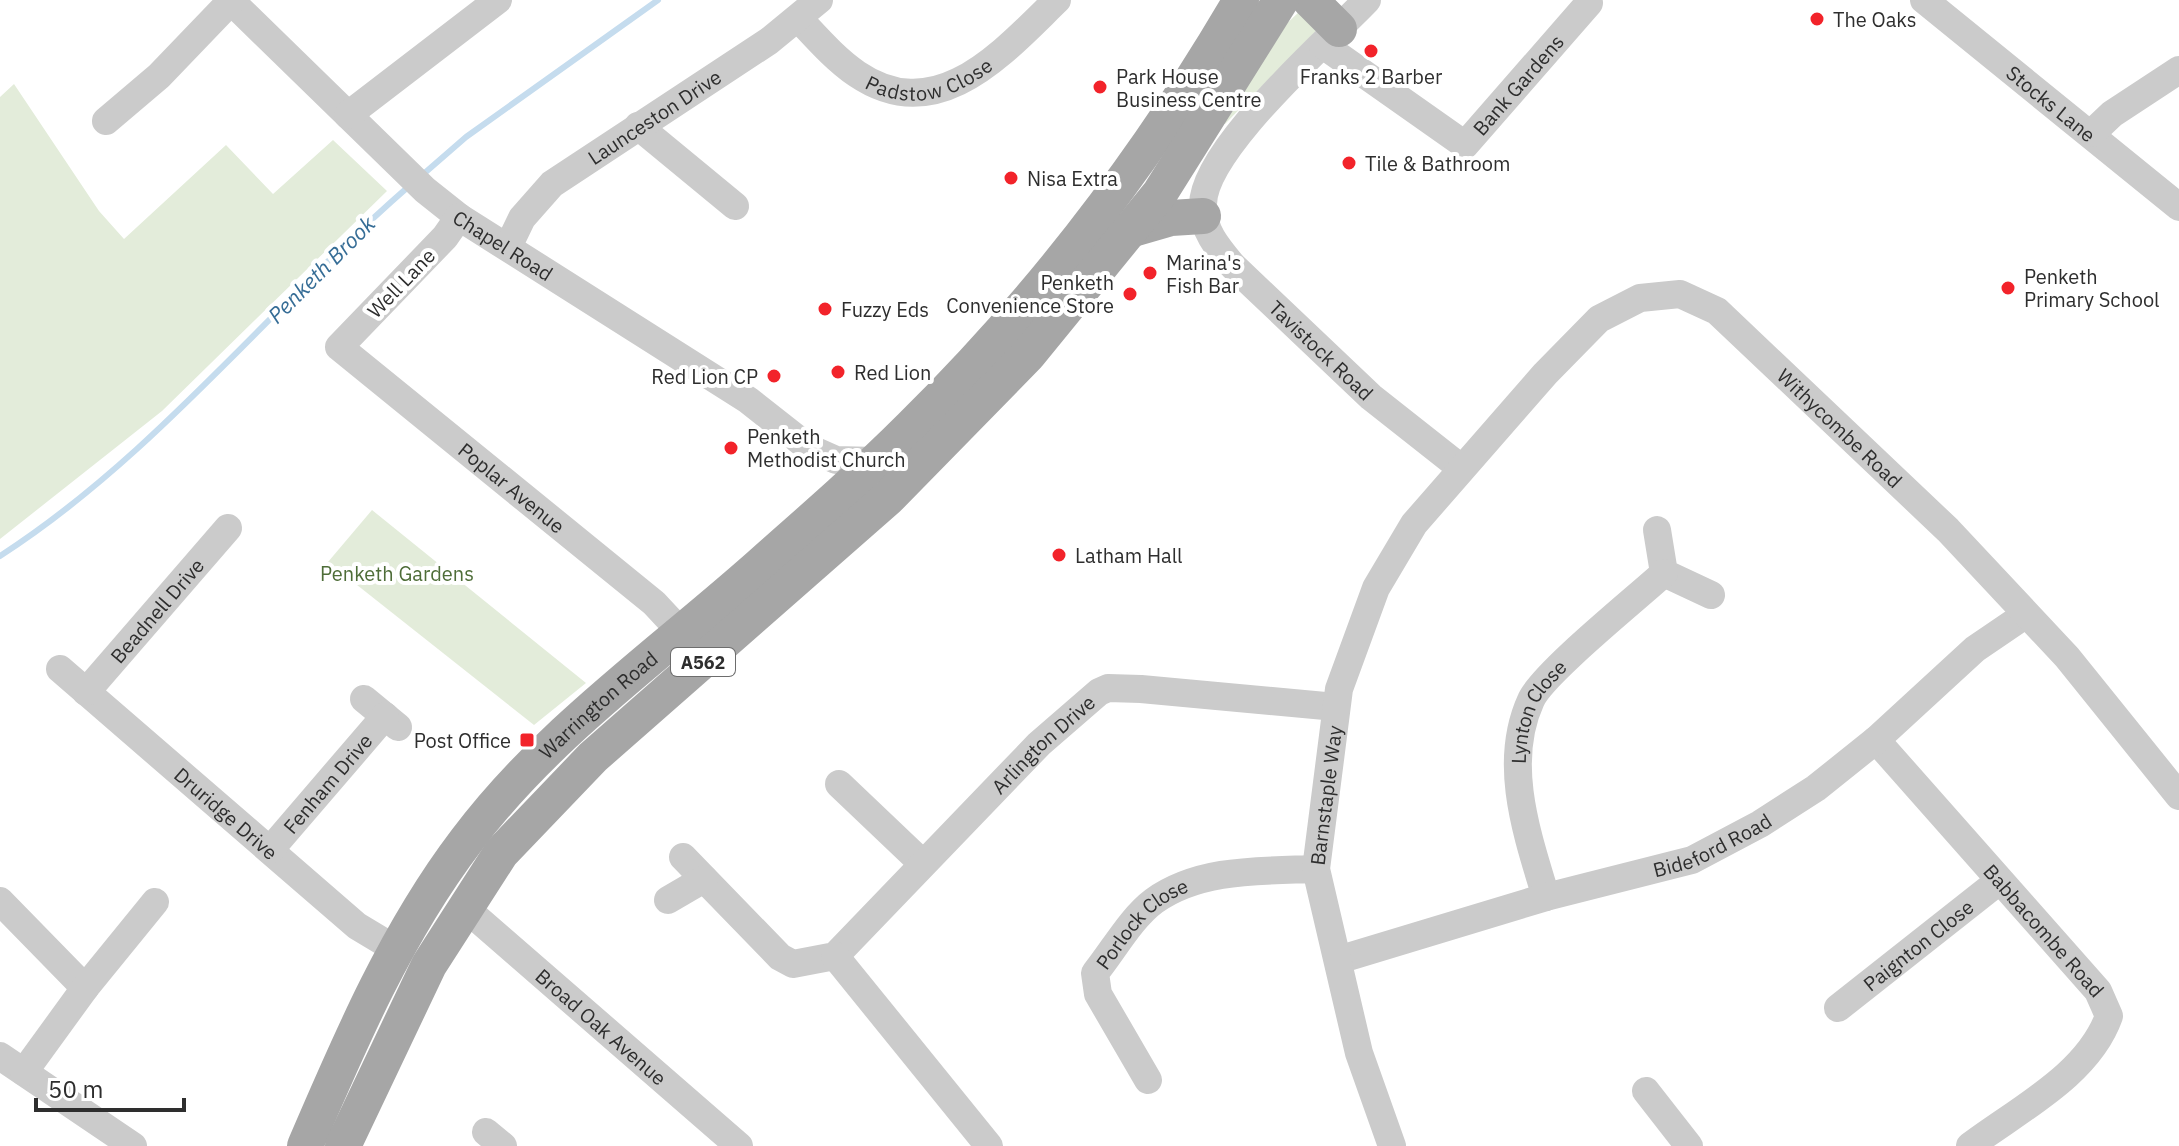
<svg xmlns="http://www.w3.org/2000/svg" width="2179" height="1146" viewBox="0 0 2179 1146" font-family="'IBM Plex Sans',sans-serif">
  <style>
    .green { fill: #e3ecda }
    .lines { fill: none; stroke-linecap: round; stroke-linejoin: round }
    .stream { stroke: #c5dcee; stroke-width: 6 }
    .minor { stroke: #cbcbcb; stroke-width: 28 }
    .major { stroke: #a6a6a6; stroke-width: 36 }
    .poi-dot { fill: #f2232a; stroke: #fff; stroke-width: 3 }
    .labels { text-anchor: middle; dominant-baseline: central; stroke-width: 8; stroke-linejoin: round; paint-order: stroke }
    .shield { fill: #fff; stroke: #6d6d6d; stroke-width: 2 }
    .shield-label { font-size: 18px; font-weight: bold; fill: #2e2e2e }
    .poi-label { font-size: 20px; fill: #2e2e2e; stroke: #fff; text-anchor: start }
    .street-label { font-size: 20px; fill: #2e2e2e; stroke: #fff }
    .park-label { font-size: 20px; fill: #4e6d38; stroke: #fff }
    .water-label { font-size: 22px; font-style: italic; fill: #366d96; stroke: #fff }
  </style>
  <rect width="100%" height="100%" fill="#fff"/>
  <g class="green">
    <path d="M1301,10L1315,25V32L1225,124L1221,122L1280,30Z"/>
    <path d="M14,84L99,211L124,239L226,145L273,194L333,140L387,191L162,411L0,539V97Z"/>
    <path d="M372,510L586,683L534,725L328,562Z"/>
  </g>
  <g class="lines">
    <g class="stream">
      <path d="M420,177L466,137L658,0"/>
      <path d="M0,556C155,456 270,307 408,187"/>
    </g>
    <g class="minor">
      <path id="s1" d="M230,0L425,190L459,217L748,400L809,448L836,460L876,461"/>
      <path id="s2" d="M1367,0C1327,42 1200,152 1203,207C1203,231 1218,248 1233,266L1371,397L1461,468"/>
      <path id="s3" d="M1924,0L2179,207"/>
      <path id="s4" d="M799,19C817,38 835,59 857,74C938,129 1004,51 1057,0"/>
      <path id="s5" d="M1323,45L1465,145L1589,3"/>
      <path d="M348,115L498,0"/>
      <path d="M106,121L159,76L231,1"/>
      <path d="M638,126L735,206"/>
      <path d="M2092,133L2112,114L2179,70"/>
      <path id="s6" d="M459,217L445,237L339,347L654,603L682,633"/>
      <path id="s7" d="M508,247L522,218L552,184L769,41L819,0"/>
      <path d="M1657,530L1664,573L1711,595"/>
      <path id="s8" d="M60,669L357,926L397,950"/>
      <path id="s9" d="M86,692L228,528"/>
      <path d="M364,699L398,727"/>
      <path id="s10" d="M1876,740L2098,991L2109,1016C2088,1075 2019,1109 1970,1146"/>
      <path d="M839,784L921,862"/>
      <path id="s11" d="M270,850L385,716"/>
      <path id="s12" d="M683,857L780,957L793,964L835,956L1039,744L1099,692L1108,688L1141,689L1336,707"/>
      <path id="s13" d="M1546,897C1527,834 1502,763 1531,700C1542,674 1638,597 1664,573"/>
      <path d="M668,900L704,879"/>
      <path d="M0,901L85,988"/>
      <path id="s14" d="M464,907L739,1146"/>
      <path d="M835,956L989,1146"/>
      <path id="s15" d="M1338,960L1546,897L1692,860L1760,824L1816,788L1876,740L1975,649L2025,615"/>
      <path id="s16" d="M1838,1008L1999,881"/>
      <path d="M0,1056L133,1146"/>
      <path d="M24,1072L85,988L155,902"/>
      <path id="s17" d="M1148,1080L1098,994L1095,973C1113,951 1131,918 1154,901C1200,868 1262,871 1316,869"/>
      <path d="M1646,1091L1689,1146"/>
      <path d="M486,1132L503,1146"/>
      <path id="s18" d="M1392,1146L1359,1053L1316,869L1339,689L1376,588L1414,524L1545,374L1599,319L1640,298L1680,294L1717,311L1948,530L2067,657L2179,796"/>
    </g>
    <g class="major">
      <path d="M1310,0L1339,29"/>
      <path d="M1133,229L1171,218L1203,216"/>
      <path id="s19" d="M305,1146C350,1041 396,933 466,841C548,731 666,650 767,559C816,516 865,473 911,427C1040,300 1150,156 1241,0"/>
      <path d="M343,1146L429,965L501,853L593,757L888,498L1028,355L1160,193L1281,0"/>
    </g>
  </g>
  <g class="poi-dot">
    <circle cx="1817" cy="19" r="8"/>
    <circle cx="1371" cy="51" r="8"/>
    <circle cx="1100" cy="87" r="8"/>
    <circle cx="1349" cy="163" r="8"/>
    <circle cx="1011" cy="178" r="8"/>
    <circle cx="1150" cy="273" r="8"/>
    <circle cx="2008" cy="288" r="8"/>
    <circle cx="1130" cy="294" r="8"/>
    <circle cx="825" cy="309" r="8"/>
    <circle cx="838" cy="372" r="8"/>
    <circle cx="774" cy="376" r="8"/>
    <circle cx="731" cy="448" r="8"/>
    <circle cx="1059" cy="555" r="8"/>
    <rect x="519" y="732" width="16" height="16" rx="4"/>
  </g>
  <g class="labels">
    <rect class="shield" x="671" y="648" width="64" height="28" rx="6"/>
    <g class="shield-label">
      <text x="703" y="662">A562</text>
    </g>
    <g class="poi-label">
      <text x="1833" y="19">The Oaks</text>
      <text x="1116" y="76">Park House<tspan x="1116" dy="23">Business Centre</tspan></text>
      <text x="1371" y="76" text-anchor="middle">Franks 2 Barber</text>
      <text x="1365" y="163">Tile &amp; Bathroom</text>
      <text x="1027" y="178">Nisa Extra</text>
      <text x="1166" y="262">Marina's<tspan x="1166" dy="23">Fish Bar</tspan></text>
      <text x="2024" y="276">Penketh<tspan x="2024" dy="23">Primary School</tspan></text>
      <text x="1114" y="282" text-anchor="end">Penketh<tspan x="1114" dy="23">Convenience Store</tspan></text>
      <text x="841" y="309">Fuzzy Eds</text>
      <text x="854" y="372">Red Lion</text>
      <text x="758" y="376" text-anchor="end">Red Lion CP</text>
      <text x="747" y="436">Penketh<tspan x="747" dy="23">Methodist Church</tspan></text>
      <text x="1075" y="555">Latham Hall</text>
      <text x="511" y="740" text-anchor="end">Post Office</text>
    </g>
    <g class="street-label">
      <text stroke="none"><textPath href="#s4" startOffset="158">Padstow Close</textPath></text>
      <text stroke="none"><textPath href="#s5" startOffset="254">Bank Gardens</textPath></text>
      <text stroke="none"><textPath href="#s3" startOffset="164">Stocks Lane</textPath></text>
      <text stroke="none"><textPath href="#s7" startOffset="200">Launceston Drive</textPath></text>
      <text stroke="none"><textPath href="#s1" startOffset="368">Chapel Road</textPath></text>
      <text transform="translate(401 283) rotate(-46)">Well Lane</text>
      <text stroke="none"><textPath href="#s2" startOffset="458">Tavistock Road</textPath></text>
      <text stroke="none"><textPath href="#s18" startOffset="1224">Withycombe Road</textPath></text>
      <text stroke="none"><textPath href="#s6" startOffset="400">Poplar Avenue</textPath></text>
      <text stroke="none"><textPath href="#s9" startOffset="108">Beadnell Drive</textPath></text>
      <text stroke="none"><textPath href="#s19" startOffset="536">Warrington Road</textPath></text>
      <text stroke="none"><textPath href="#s13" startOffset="194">Lynton Close</textPath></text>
      <text stroke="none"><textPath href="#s12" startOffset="494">Arlington Drive</textPath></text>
      <text stroke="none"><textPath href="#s11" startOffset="88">Fenham Drive</textPath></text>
      <text stroke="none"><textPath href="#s18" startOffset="362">Barnstaple Way</textPath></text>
      <text stroke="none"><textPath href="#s8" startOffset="220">Druridge Drive</textPath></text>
      <text stroke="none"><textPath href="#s15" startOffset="392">Bideford Road</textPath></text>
      <text stroke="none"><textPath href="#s17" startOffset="190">Porlock Close</textPath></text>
      <text stroke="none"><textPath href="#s10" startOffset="254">Babbacombe Road</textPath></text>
      <text stroke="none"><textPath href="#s16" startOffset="102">Paignton Close</textPath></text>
      <text stroke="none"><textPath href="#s14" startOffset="182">Broad Oak Avenue</textPath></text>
    </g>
    <g class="park-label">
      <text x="397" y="573">Penketh Gardens</text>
    </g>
    <g class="water-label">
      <text transform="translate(321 269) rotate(-45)">Penketh Brook</text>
    </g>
  </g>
  <path d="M36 1098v12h148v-12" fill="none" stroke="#2e2e2e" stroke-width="4"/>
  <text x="48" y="1098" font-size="24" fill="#2e2e2e" stroke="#ffffff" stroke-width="6" paint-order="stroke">50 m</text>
</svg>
